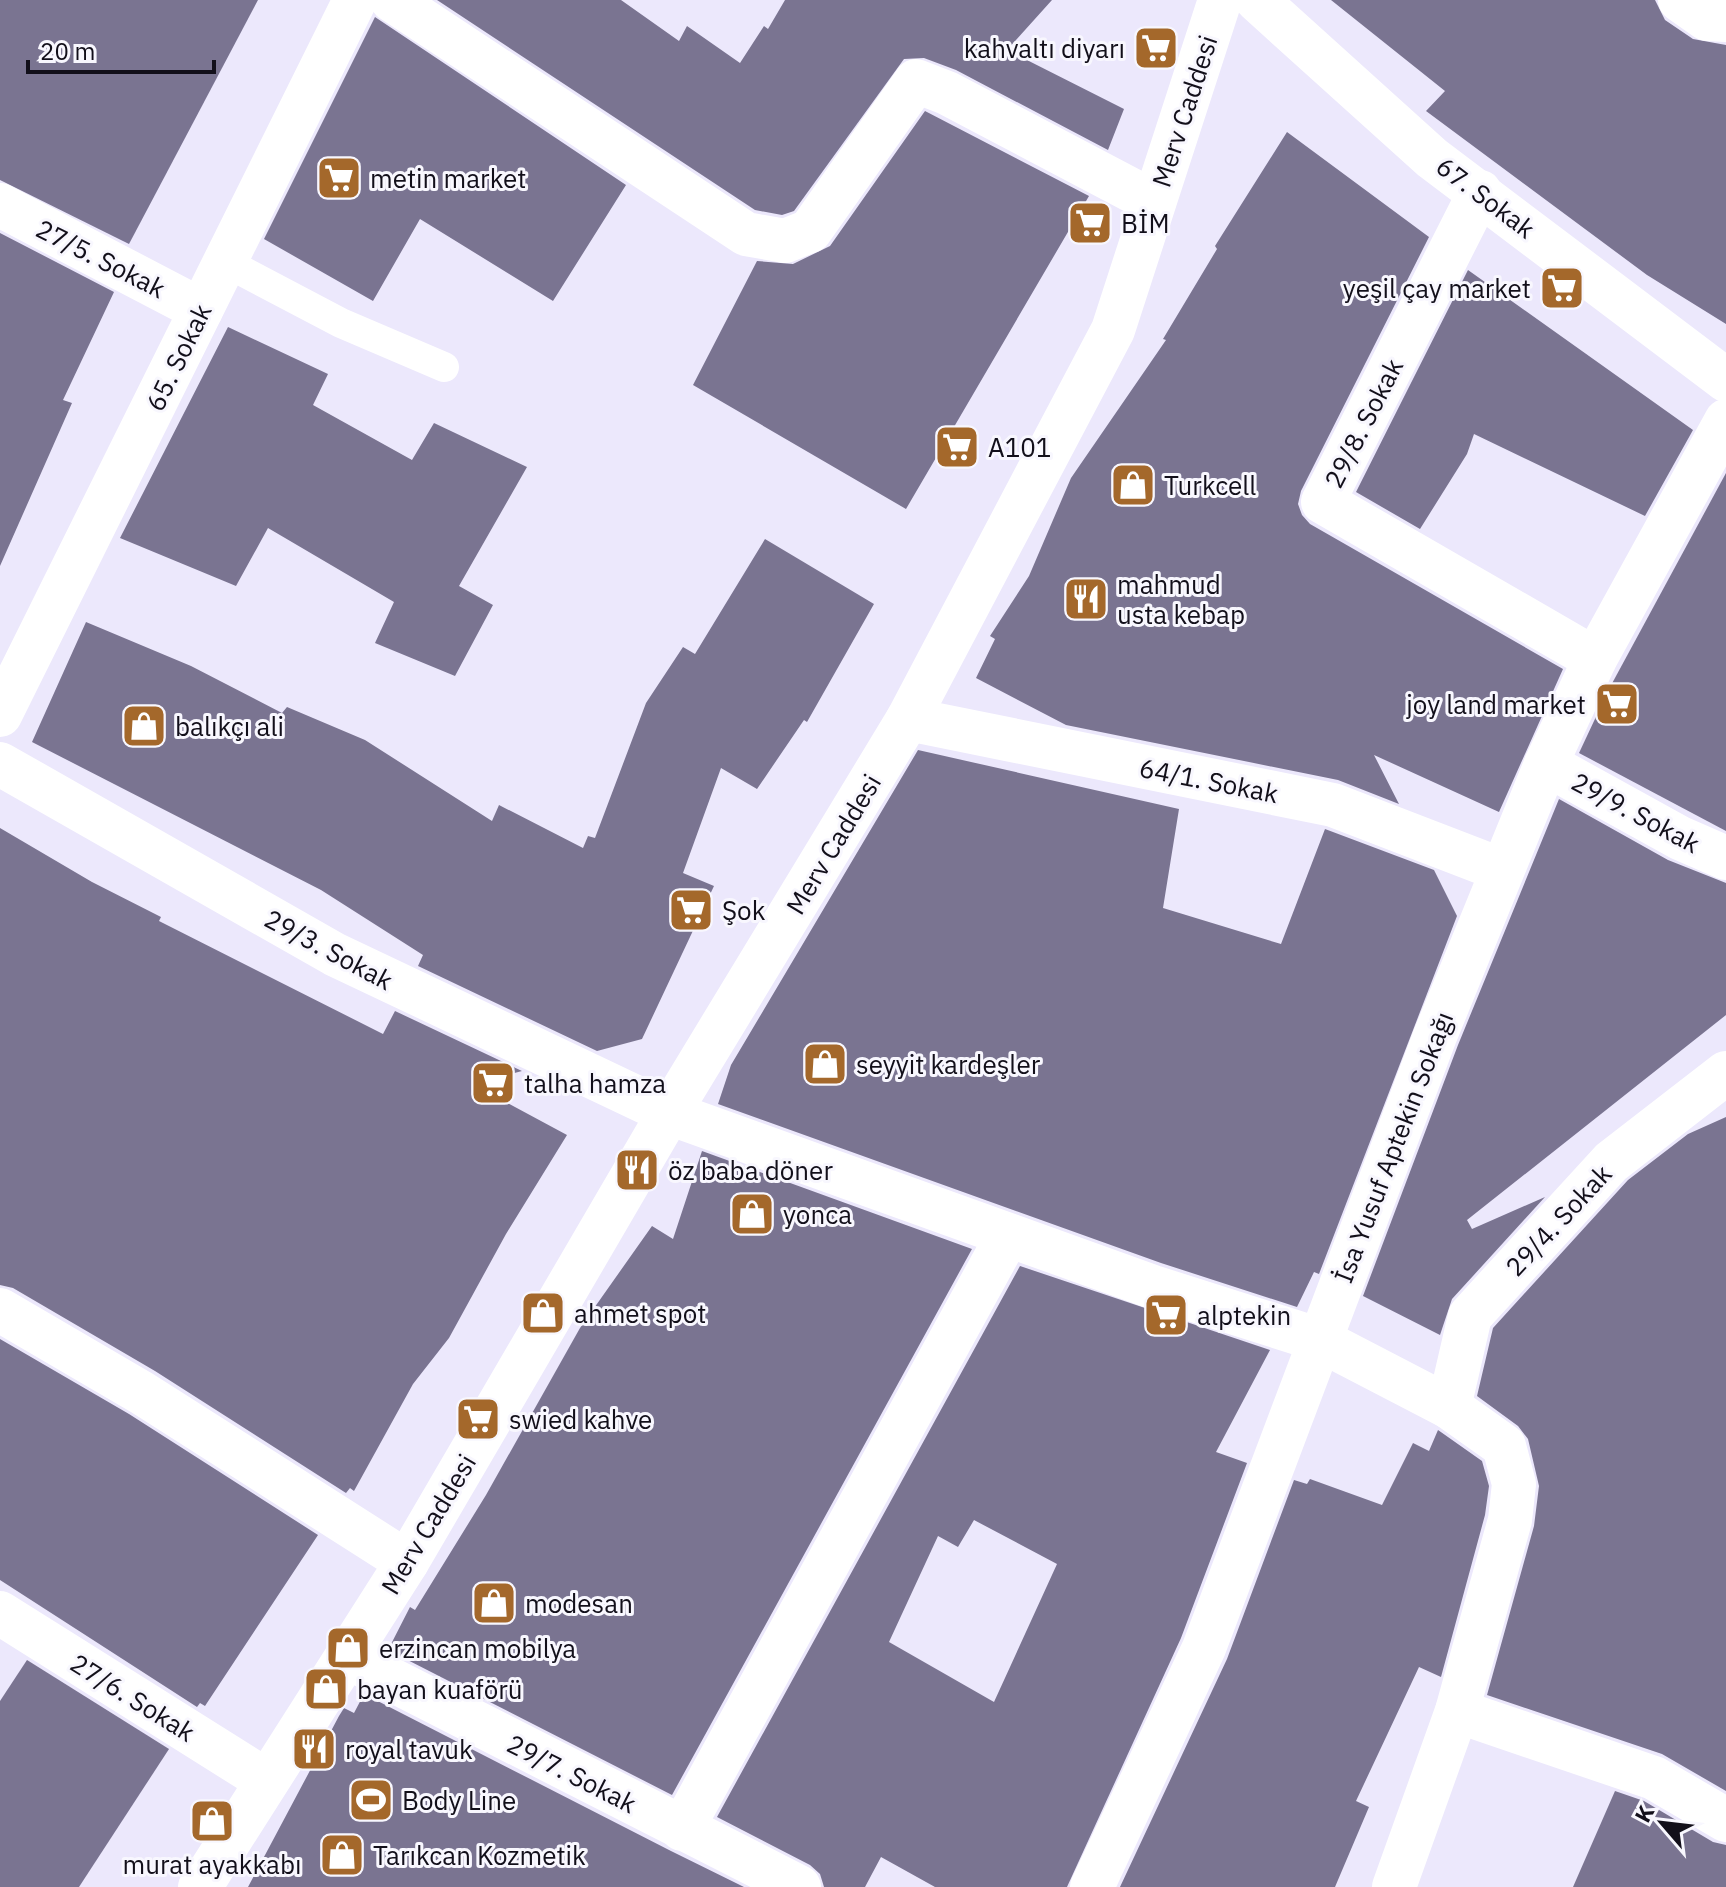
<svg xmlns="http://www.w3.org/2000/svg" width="1726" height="1887" viewBox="0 0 1726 1887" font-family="'IBM Plex Sans',sans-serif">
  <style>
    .building { fill: #7a7491; fill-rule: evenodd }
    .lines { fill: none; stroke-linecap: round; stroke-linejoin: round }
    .lane { stroke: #fff; stroke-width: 30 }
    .street { stroke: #fff; stroke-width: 44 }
    .secondary { stroke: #fff; stroke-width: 44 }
    .labels { text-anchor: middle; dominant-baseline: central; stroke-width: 6; stroke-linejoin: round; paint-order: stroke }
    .poi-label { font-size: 26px; fill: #120f1a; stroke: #f8f7fe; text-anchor: start }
    .street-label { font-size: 26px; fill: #120f1a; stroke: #f8f7fe }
  </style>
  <rect width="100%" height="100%" fill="#ece8fc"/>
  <g class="building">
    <path d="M0,0H258L129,244L0,180Z"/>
    <path d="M437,0H621L679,41L687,26L740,63L764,26L768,29L785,0H1052L1007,50L1124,109L1108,150L956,70L924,58L904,59L794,211L782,215L755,210Z"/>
    <path d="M1331,0H1655L1665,20L1693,39L1726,45V324L1647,275L1426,111L1445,91Z"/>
    <path d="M375,17L626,185L553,301L420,219L373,301L264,239Z"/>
    <path d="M925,111L1089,196L906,509L693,385L757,261L793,264L830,246Z"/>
    <path d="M1287,132L1429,237L1301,491L1298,504L1302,515L1310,524L1563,669L1499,812L1374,755L1399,804L1338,780L1066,725L976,678L995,639L990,636L1029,576L1071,478L1166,340L1163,339L1217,249L1215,246Z"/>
    <path d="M0,233L114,292L63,400L72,403L0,566Z"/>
    <path d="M1468,270L1693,430L1645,516L1474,434L1467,454L1420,529L1356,492Z"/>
    <path d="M228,327L328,374L313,405L412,460L434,423L527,467L459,586L493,605L455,676L375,643L394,602L268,528L236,586L120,538Z"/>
    <path d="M1726,473V831L1579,753L1609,689Z"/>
    <path d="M765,539L874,604L807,722L804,720L757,789L721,768L683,873L714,886L642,1039L597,1051L418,966L423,955L321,890L32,742L86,622L191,666L282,713L287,707L365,740L492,821L499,805L583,848L588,836L595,838L646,703L683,647L695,654Z"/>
    <path d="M918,750L1179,809L1163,908L1281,944L1325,829L1434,870L1457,916L1319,1274L1314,1272L1297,1307L1161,1263L718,1104L731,1065Z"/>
    <path d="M1559,799L1668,860L1726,883V1015L1467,1220L1472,1229L1545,1197L1452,1299L1440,1335L1363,1296L1458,1045Z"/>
    <path d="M0,828L92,882L161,917L159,921L383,1034L395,1011L522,1071L472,1084L567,1135L506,1234L449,1338L413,1384L354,1491L350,1488L346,1493L155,1371L13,1288L0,1285Z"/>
    <path d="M1726,1117V1791L1662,1754L1487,1695L1534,1526L1539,1486L1528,1439L1518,1426L1477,1396L1493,1328L1628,1180L1688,1134Z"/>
    <path d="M702,1151L972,1249L672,1795L388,1650L410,1607L415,1610L486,1495L580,1328L652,1226L673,1239Z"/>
    <path d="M1020,1266L1270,1350L1216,1452L1247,1463L1181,1638L1067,1887H935L881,1857L865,1887H824L820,1874L810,1865L717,1817ZM974,1520L1057,1564L994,1702L889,1642L938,1536L958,1547Z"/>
    <path d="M0,1339L129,1414L318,1535L205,1706L200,1703L197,1707L0,1580Z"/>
    <path d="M1438,1430L1482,1461L1489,1486L1485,1515L1441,1677L1419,1667L1356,1801L1369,1807L1335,1887H1120L1227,1659L1294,1480L1307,1484L1310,1479L1382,1505L1413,1443L1429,1451Z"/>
    <path d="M27,1660L169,1749L79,1887H0V1701Z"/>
    <path d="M364,1694L671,1851L744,1887H248L339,1716L344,1708L354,1713Z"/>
    <path d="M1615,1791L1644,1801L1713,1842L1726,1845V1887H1573Z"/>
  </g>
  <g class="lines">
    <path class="lane" d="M225,262L341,323L444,367"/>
    <g class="street">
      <path d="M392,0L746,234L785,241L810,231L916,81L947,93L1154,202"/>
      <path d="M1257,0L1432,158L1726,380"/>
      <path d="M1680,0L1707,19L1726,20"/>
      <path d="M1480,192L1323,502L1595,659"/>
      <path d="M0,205L201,310"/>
      <path d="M0,715L355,0"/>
      <path d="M908,719L1333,805L1502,870"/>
      <path d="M0,764L334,954L669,1113L1153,1287L1320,1340L1449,1407L1504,1446L1514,1484L1510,1520L1457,1711L1394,1887"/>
      <path d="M1546,764L1680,838L1726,858"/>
      <path d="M0,1310L142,1393L407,1562"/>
      <path d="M1449,1407L1470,1316L1611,1162L1726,1073"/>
      <path d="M0,1613L267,1781"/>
      <path d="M347,1657L799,1887"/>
      <path d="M1457,1711L1654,1778L1726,1820"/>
      <path d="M682,1829L1008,1235"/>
      <path d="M1092,1887L1204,1648L1435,1036L1546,764L1595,659L1726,421"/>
    </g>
    <path class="secondary" d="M200,1887L407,1562L669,1113L908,719L1113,330L1220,0"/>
  </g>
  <defs>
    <g id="supermarket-square" transform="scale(2.3)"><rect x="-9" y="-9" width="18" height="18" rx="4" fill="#a4682b" stroke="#f8f7fe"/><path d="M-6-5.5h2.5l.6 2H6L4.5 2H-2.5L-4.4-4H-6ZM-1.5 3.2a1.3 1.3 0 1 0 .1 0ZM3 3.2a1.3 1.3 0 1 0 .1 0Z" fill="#fff"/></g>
    <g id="shop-square" transform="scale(2.3)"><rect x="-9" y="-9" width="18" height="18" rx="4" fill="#a4682b" stroke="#f8f7fe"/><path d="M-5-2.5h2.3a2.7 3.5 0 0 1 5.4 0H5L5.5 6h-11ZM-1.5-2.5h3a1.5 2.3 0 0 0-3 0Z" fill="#fff"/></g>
    <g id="restaurant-square" transform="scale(2.3)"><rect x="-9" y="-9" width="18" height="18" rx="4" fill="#a4682b" stroke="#f8f7fe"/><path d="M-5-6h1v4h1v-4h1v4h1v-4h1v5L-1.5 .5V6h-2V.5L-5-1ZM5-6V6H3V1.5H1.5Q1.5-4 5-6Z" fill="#fff"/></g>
    <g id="stadium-square" transform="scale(2.3)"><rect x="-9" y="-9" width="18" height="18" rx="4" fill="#a4682b" stroke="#f8f7fe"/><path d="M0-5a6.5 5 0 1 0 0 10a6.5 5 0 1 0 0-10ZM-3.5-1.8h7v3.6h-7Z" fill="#fff"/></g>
  </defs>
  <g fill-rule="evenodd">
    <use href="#supermarket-square" x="1156" y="48"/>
    <use href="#supermarket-square" x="339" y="178"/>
    <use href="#supermarket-square" x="1090" y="223"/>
    <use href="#supermarket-square" x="1562" y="288"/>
    <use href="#supermarket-square" x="957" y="447"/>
    <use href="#shop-square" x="1133" y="485"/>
    <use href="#restaurant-square" x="1086" y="599"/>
    <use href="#supermarket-square" x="1617" y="704"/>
    <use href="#shop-square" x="144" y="726"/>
    <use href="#supermarket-square" x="691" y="910"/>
    <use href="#shop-square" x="825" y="1064"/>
    <use href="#supermarket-square" x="493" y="1083"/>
    <use href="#restaurant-square" x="637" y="1170"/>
    <use href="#shop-square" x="752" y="1214"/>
    <use href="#shop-square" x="543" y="1313"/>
    <use href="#supermarket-square" x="1166" y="1315"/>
    <use href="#supermarket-square" x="478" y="1419"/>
    <use href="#shop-square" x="494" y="1603"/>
    <use href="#shop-square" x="348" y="1648"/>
    <use href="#shop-square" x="326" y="1689"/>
    <use href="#restaurant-square" x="314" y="1749"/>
    <use href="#stadium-square" x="371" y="1800"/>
    <use href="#shop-square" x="212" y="1821"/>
    <use href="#shop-square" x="342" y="1855"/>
  </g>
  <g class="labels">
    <g class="poi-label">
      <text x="1125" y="48" text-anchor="end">kahvaltı diyarı</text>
      <text x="370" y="178">metin market</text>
      <text x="1121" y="223">BİM</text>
      <text x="1531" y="288" text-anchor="end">yeşil çay market</text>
      <text x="988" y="447">A101</text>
      <text x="1164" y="485">Turkcell</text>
      <text x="1117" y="584">mahmud<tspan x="1117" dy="30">usta kebap</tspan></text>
      <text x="1586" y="704" text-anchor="end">joy land market</text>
      <text x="175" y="726">balıkçı ali</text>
      <text x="722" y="910">Şok</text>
      <text x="856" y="1064">seyyit kardeşler</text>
      <text x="524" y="1083">talha hamza</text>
      <text x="668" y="1170">öz baba döner</text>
      <text x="783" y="1214">yonca</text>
      <text x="574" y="1313">ahmet spot</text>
      <text x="1197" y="1315">alptekin</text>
      <text x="509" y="1419">swied kahve</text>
      <text x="525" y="1603">modesan</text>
      <text x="379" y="1648">erzincan mobilya</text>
      <text x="357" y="1689">bayan kuaförü</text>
      <text x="345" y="1749">royal tavuk</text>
      <text x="402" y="1800">Body Line</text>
      <text x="373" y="1855">Tarıkcan Kozmetik</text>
      <text x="212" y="1864" text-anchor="middle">murat ayakkabı</text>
    </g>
    <g class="street-label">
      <text transform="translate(1184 111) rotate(-72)">Merv Caddesi</text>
      <text transform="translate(1486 197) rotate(37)">67. Sokak</text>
      <text transform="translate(101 258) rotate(27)">27/5. Sokak</text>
      <text transform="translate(178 357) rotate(-64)">65. Sokak</text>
      <text transform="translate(1363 423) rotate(-63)">29/8. Sokak</text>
      <text transform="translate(1209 780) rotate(11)">64/1. Sokak</text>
      <text transform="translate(1636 812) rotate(28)">29/9. Sokak</text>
      <text transform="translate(833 844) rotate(-59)">Merv Caddesi</text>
      <text transform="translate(329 949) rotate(28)">29/3. Sokak</text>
      <text transform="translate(1393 1147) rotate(-69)">İsa Yusuf Aptekin Sokağı</text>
      <text transform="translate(1558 1220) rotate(-47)">29/4. Sokak</text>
      <text transform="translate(428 1524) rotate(-59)">Merv Caddesi</text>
      <text transform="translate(133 1697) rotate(32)">27/6. Sokak</text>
      <text transform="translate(572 1773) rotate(27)">29/7. Sokak</text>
    </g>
  </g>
  <g transform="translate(1662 1823) rotate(298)" stroke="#f8f7fe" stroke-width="6" paint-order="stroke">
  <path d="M0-6L14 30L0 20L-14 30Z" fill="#120f1a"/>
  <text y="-12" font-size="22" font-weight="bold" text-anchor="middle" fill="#120f1a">K</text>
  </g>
  <path d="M28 60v12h186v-12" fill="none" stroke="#120f1a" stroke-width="4"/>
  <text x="40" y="60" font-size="24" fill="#120f1a" stroke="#f8f7fe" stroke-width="6" paint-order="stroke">20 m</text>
</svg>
